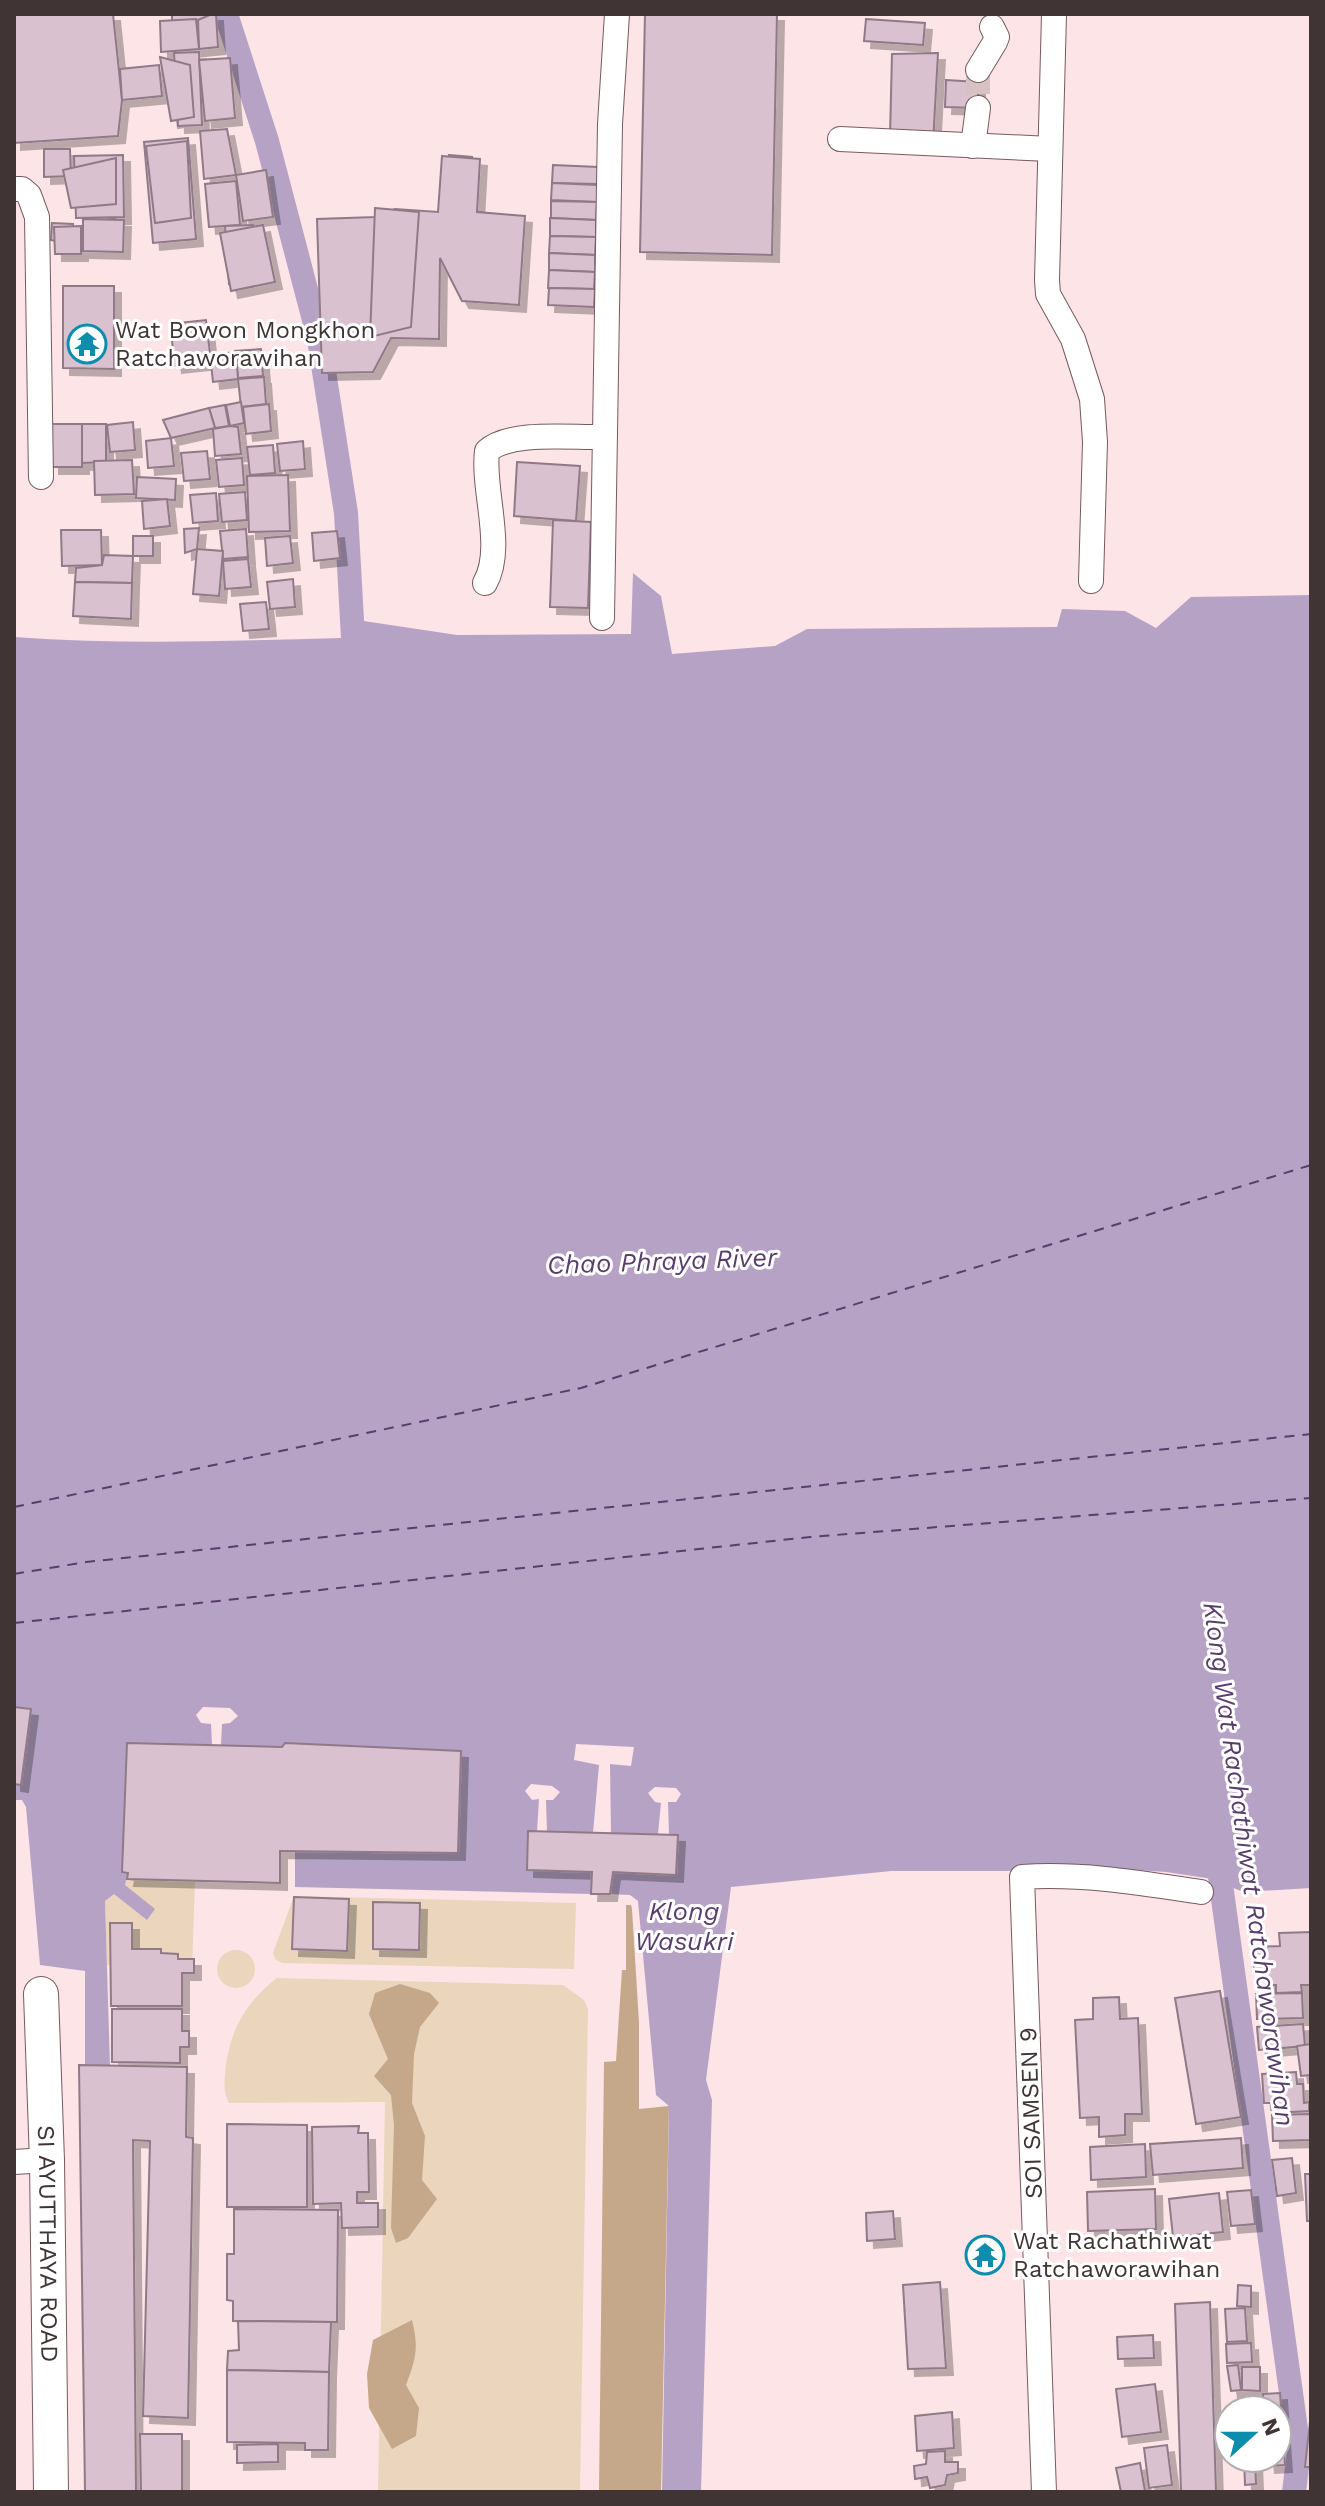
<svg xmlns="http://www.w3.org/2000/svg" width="1325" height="2506" viewBox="0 0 1325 2506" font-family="'Work Sans',sans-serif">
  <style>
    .green { fill: #ebd5bc }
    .forest { fill: #c4a889 }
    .water { fill: #b6a2c5 }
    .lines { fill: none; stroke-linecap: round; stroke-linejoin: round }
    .canal { stroke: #b6a2c5; stroke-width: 24 }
    .ferry { stroke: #593d6c; stroke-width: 2; stroke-dasharray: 10 8; stroke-linecap: butt }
    .building { fill: #dac1d0; stroke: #907a87; stroke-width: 2; filter: url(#shadow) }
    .street-tunnel { stroke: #d7c1c3; stroke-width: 24; stroke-dasharray: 24 12; stroke-linecap: butt }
    .street-casing { stroke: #755b5e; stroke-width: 26 }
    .secondary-casing { stroke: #755b5e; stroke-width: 36 }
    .street { stroke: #fff; stroke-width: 24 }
    .secondary { stroke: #fff; stroke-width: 34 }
    .labels { text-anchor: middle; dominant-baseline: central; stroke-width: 6; stroke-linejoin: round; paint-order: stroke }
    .poi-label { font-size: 24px; fill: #403435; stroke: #fff; text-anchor: start }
    .street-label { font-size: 24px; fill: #403435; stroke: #fff }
    .water-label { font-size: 26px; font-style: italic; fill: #593d6c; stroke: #fff }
  </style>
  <defs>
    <filter id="shadow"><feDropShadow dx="7" dy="7" stdDeviation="0" flood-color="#0004"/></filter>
  </defs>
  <rect width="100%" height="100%" fill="#fde4e7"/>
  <g class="green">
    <path d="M127,1879L195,1881L192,1968L107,1965L105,1901L125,1885Z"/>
    <path d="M294,1896L576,1903L574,1969L282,1963L275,1959L273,1953Z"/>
    <circle cx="236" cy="1969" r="19"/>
    <path d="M277,1978L563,1985L584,2000L588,2009L580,2492H378L385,2102L229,2103C222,2090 225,2078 226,2065C231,2028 248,2000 277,1978Z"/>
  </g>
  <g class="forest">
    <path d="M626,1905H631L632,1909L639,2023V2109L669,2106L661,2492H599L604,2062L616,2061L622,1970H626Z"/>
    <path d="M400,1984L430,1993L439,2003L420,2027L414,2054L412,2103L425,2136L422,2180L437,2199L408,2238L396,2243L391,2228L394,2125L391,2095L374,2076L388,2059L369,2014L375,1993Z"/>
    <path d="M412,2320C419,2349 416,2358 406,2385L419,2408L416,2436L392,2449L369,2408L367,2374L373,2340Z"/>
  </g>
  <path class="water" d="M633,573L661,596L672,654L775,646L807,629L1057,627L1062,609L1125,611L1156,628L1191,597L1311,595V1888L1243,1892L1213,1879L1166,1872L1087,1867L1049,1871H891L731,1887L706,2080L712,2100L701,2492H662L669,2106L656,2095L638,1901L630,1895L610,1894L613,1872L676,1874L678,1835H669L668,1802H676L681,1794L676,1788L655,1787L648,1793L655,1802L661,1803L658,1834L611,1833L610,1764L631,1766L634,1747L576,1744L574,1760L599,1765L593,1833L547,1832L546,1800H553L560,1792L552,1786L531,1784L525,1791L532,1800L539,1799L537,1831L528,1832L527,1870L592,1872L591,1894L295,1887V1852L458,1853L282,1747L221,1745L222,1724L230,1723L238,1716L230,1708L203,1707L196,1715L201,1723L211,1724L212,1745L127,1743L122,1871L128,1873L125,1885L155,1909L147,1920L114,1894L105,1901L110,2065H85V1971L40,1965L26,1807L22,1800H14V1784L21,1785L31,1710L14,1707V637C123,645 232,641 341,638L357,620L457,635L631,634Z"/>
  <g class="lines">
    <g class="canal">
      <path d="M226,14L267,141L319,339L346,513L354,656"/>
      <path d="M1216,1848L1299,2451L1294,2492"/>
    </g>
    <g class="ferry">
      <path d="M14,1507L581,1388L1311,1165"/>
      <path d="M14,1574L86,1562L1311,1434"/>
      <path d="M14,1623L810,1537L1311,1498"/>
    </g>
  </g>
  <g class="building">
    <path d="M14,14H100L110,124L14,132Z"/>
    <path d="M14,14H113L122,100L118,136L14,143Z"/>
    <path d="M172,14H209V20L172,21Z"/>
    <path d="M212,14H216L218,47L199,49L198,20Z"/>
    <path d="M645,14H777L772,255L640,252Z"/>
    <path d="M196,19L199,49L161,52L160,21Z"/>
    <path d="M866,19L925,23L923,45L864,41Z"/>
    <path d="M199,52L202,125L178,126L174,53Z"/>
    <path d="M938,53L933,143L890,136L892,54Z"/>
    <path d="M160,57L190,65L194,117L171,121Z"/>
    <path d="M230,58L235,118L205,121L199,60Z"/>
    <path d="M159,65L162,96L122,100L120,69Z"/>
    <path d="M946,80L978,82V108L945,107Z"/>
    <path d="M227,129L236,175L204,179L200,131Z"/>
    <path d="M188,138L196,239L153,243L144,142Z"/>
    <path d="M187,141L191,218L155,223L146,146Z"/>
    <path d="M44,149H70L71,176L44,177Z"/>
    <path d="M123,155L124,217L76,218L74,156Z"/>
    <path d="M449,155L472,157L475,211L514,218L517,293L458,289Z"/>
    <path d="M442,156L480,159L477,212L525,216L519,305L462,301L440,258L439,339L391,338L373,372L322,373L317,219L376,217L395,209L438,212Z"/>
    <path d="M116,158V204L71,208L63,170Z"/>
    <path d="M553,165L598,167V184L552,183Z"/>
    <path d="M266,170L273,217L243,221L236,175Z"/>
    <path d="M236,181L240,225L209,227L205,184Z"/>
    <path d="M552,183L598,185L597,202L551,200Z"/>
    <path d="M551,201L597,202L596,220L551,218Z"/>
    <path d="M375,208L419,212L411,327L370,337Z"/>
    <path d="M115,218L122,241L79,244L85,225Z"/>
    <path d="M550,218L596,220V237L550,236Z"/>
    <path d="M83,219L124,220L123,252L83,251Z"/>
    <path d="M52,223L73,224L74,246L51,240Z"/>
    <path d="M253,225L263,277L229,284L225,226Z"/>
    <path d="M263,225L275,282L231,291L220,233Z"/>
    <path d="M81,226V254H55L54,227Z"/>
    <path d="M550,236L596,237L595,255L549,253Z"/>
    <path d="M549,253L595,255V272L549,270Z"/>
    <path d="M549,270L595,272L594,289L548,288Z"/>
    <path d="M63,286H114V369L63,368Z"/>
    <path d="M549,288L595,289L594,307L548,305Z"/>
    <path d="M206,320L211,362L175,366L170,324Z"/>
    <path d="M261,349L263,376L238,378L235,351Z"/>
    <path d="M236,352L238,379L213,382L210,355Z"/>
    <path d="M264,377L266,404L241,407L238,379Z"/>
    <path d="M241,402L244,423L230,426L226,405Z"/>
    <path d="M269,404L271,431L246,434L243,407Z"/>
    <path d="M225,405L229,426L215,428L209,408Z"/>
    <path d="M209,408L215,428L171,438L163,420Z"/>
    <path d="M133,422L135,450L110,452L107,425Z"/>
    <path d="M51,424H82V467H52Z"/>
    <path d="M82,424H106V462L82,463Z"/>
    <path d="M230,426L238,427L241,454L215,456L213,429Z"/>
    <path d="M171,438L174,466L148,468L146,441Z"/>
    <path d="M303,441L305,469L280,471L277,444Z"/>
    <path d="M273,445L275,473L250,475L247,447Z"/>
    <path d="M207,451L210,479L184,481L181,453Z"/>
    <path d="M242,458L244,485L219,487L216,460Z"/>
    <path d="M132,460L134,494L95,495L94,461Z"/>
    <path d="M517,462L580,466L576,521L514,516Z"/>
    <path d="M288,475L290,531L249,532L247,476Z"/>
    <path d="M137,477L176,479L175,500L136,498Z"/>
    <path d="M245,492L247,520L222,522L219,494Z"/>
    <path d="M216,493L218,521L193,523L190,495Z"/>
    <path d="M167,499L170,526L144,529L142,501Z"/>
    <path d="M553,520L591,522L588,608L550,607Z"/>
    <path d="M199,528L197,549L185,553L184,529Z"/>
    <path d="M246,529L248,557L223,559L220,531Z"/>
    <path d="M61,530H101L102,565L62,566Z"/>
    <path d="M337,531L340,558L314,561L312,533Z"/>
    <rect x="133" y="536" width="20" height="20"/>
    <path d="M290,536L293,563L267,566L265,538Z"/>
    <path d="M197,549L223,551L219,596L193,594Z"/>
    <path d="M104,555L133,556L132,583L75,582L76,568L102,565Z"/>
    <path d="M248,559L251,587L225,589L223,561Z"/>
    <path d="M293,579L295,607L270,609L267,582Z"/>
    <path d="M75,582L132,583L131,619L73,616Z"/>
    <path d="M266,602L269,629L243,631L240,604Z"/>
    <path d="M14,1707L31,1709L21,1785L14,1784Z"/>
    <path d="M127,1743L282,1747L285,1743L461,1751L458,1853L280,1851V1883L127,1879L128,1873L122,1872Z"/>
    <path d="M528,1831L678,1835L676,1875L613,1872L610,1894H591L592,1872L527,1870Z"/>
    <path d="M294,1897L349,1899L347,1951L292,1949Z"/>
    <path d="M373,1902L420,1903L419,1950L373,1949Z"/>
    <path d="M110,1923H132V1949H161V1953L178,1954V1959H194V1973H182V2006H111Z"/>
    <path d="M1311,1932V1985H1301L1302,1992L1276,1993V1985H1267L1266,1977H1260V1970L1254,1971L1253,1947L1280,1946L1279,1933Z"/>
    <path d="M1220,1991L1241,2117L1196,2124L1175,1998Z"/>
    <path d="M1302,1993L1303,2018L1257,2019L1256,1994Z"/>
    <path d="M1119,1997L1120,2019L1138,2018L1142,2114H1125V2135L1099,2137V2117L1080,2118L1075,2020L1093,2019V1998Z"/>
    <path d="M112,2009H182V2031H189V2047H180V2063L112,2062Z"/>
    <path d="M1303,2024L1305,2046L1259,2050L1257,2027Z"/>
    <path d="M1311,2044V2075L1301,2076L1297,2046Z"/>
    <path d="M79,2065L187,2067L186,2137L193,2138L188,2418L143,2416L150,2141L133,2140L136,2492H85Z"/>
    <path d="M1296,2072L1297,2084H1303L1304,2103L1309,2102V2111L1274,2113V2103H1264L1262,2074Z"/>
    <path d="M1311,2114V2140L1273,2141L1272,2115Z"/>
    <path d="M227,2124L307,2125V2207H227Z"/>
    <path d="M359,2126L358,2133H368L369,2192H357V2203H378V2227L342,2228L341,2203L313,2204L312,2127Z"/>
    <path d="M1241,2138L1243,2168L1153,2175L1150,2144Z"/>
    <path d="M1145,2144L1146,2177L1091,2180L1090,2147Z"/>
    <path d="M1292,2158L1296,2193L1277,2196L1272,2160Z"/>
    <path d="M1305,2174H1311V2221H1307Z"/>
    <path d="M1155,2189L1156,2229L1088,2231L1087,2192Z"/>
    <path d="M1251,2190L1255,2224L1231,2226L1227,2192Z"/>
    <path d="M1219,2193L1223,2232L1173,2237L1169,2199Z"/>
    <path d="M234,2209L338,2210L337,2322L233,2321V2301L227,2300V2254H234Z"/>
    <path d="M893,2211L895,2239L867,2241L866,2213Z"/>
    <path d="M940,2282L946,2368L908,2369L903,2285Z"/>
    <path d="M1238,2285L1251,2286V2307L1237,2306Z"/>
    <path d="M1210,2302L1216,2492H1181L1175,2304Z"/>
    <path d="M1245,2308L1247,2341L1227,2342L1225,2309Z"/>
    <path d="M238,2321L331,2322L329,2372L227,2370L228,2351L239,2350Z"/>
    <path d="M1153,2335L1154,2358L1118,2359L1117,2337Z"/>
    <path d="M1251,2343L1252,2362L1227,2363L1226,2344Z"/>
    <path d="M1238,2365L1241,2390L1231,2391L1227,2366Z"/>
    <path d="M1242,2367H1260V2391L1242,2390Z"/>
    <path d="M227,2370L329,2372L328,2450H305V2443L227,2442Z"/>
    <path d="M1155,2384L1161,2432L1122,2437L1116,2389Z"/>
    <path d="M1280,2393L1285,2465L1268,2466L1267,2458H1277V2410H1264L1263,2394Z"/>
    <path d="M952,2412L954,2448L917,2451L915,2416Z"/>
    <path d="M1310,2422H1311V2467H1305Z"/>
    <path d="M140,2434H182V2492H141Z"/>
    <path d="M278,2444V2462L237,2463V2445Z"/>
    <path d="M1167,2445L1172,2485L1149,2488L1144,2448Z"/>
    <path d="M945,2451V2462H958V2473L947,2475L945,2485L930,2488L927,2477L915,2479L914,2466L926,2464L927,2452Z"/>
    <path d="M1244,2458H1255L1256,2484L1245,2485Z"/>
    <path d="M1140,2463L1145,2491L1121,2492L1116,2468Z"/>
  </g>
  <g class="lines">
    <path class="street-tunnel" d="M978,70V108"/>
    <g class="street-casing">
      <g id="street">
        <path d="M1054,14L1047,280L1048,294L1073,339L1092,399L1095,442L1091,581"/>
        <path d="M978,70L995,42L997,37L992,27"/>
        <path d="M840,139L1050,149"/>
        <path d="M973,146L978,108"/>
        <path d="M14,189H22L29,195L37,217L41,477"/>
        <path d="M485,583C505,548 482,490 487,451C511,430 572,438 604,437"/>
        <path d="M602,618L610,124L617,14"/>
        <path d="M14,2162L47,2160"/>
        <path d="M1044,2492L1022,1877C1083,1873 1141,1883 1201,1892"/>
      </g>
    </g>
    <g class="secondary-casing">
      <g id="secondary">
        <path id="s1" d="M41,1994L47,2160L51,2492"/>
      </g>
    </g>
    <use href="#street" class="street"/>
    <use href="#secondary" class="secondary"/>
  </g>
  <defs>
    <g id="temple-ring" transform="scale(2)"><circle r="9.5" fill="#fff" stroke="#0d8dad" stroke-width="1.5"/><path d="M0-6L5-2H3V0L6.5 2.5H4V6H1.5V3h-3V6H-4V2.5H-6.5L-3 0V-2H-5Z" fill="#0d8dad"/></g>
  </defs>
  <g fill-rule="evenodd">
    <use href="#temple-ring" x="87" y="344"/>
    <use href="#temple-ring" x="985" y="2255"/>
  </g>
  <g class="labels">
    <g class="poi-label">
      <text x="115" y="330">Wat Bowon Mongkhon<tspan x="115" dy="28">Ratchaworawihan</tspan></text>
      <text x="1013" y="2241">Wat Rachathiwat<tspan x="1013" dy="28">Ratchaworawihan</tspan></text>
    </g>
    <g class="street-label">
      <text transform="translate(1031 2113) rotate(-92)">SOI SAMSEN 9</text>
      <text stroke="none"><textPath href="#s1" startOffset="250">SI AYUTTHAYA ROAD</textPath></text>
    </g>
    <g class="water-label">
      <text transform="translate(662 1261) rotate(-2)">Chao Phraya River</text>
      <text transform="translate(1249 1864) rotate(82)">Klong Wat Rachathiwat Ratchaworawihan</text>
      <text x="684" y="1911">Klong<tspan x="684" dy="30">Wasukri</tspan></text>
    </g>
  </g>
  <rect width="1325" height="2506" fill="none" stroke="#403435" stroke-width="32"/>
  <g transform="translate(1253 2434) rotate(69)"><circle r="38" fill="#ffffff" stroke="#b3aeae" stroke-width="2"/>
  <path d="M0-6L14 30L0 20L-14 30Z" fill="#0d8dad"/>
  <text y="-12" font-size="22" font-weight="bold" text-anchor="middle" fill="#403435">N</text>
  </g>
</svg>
